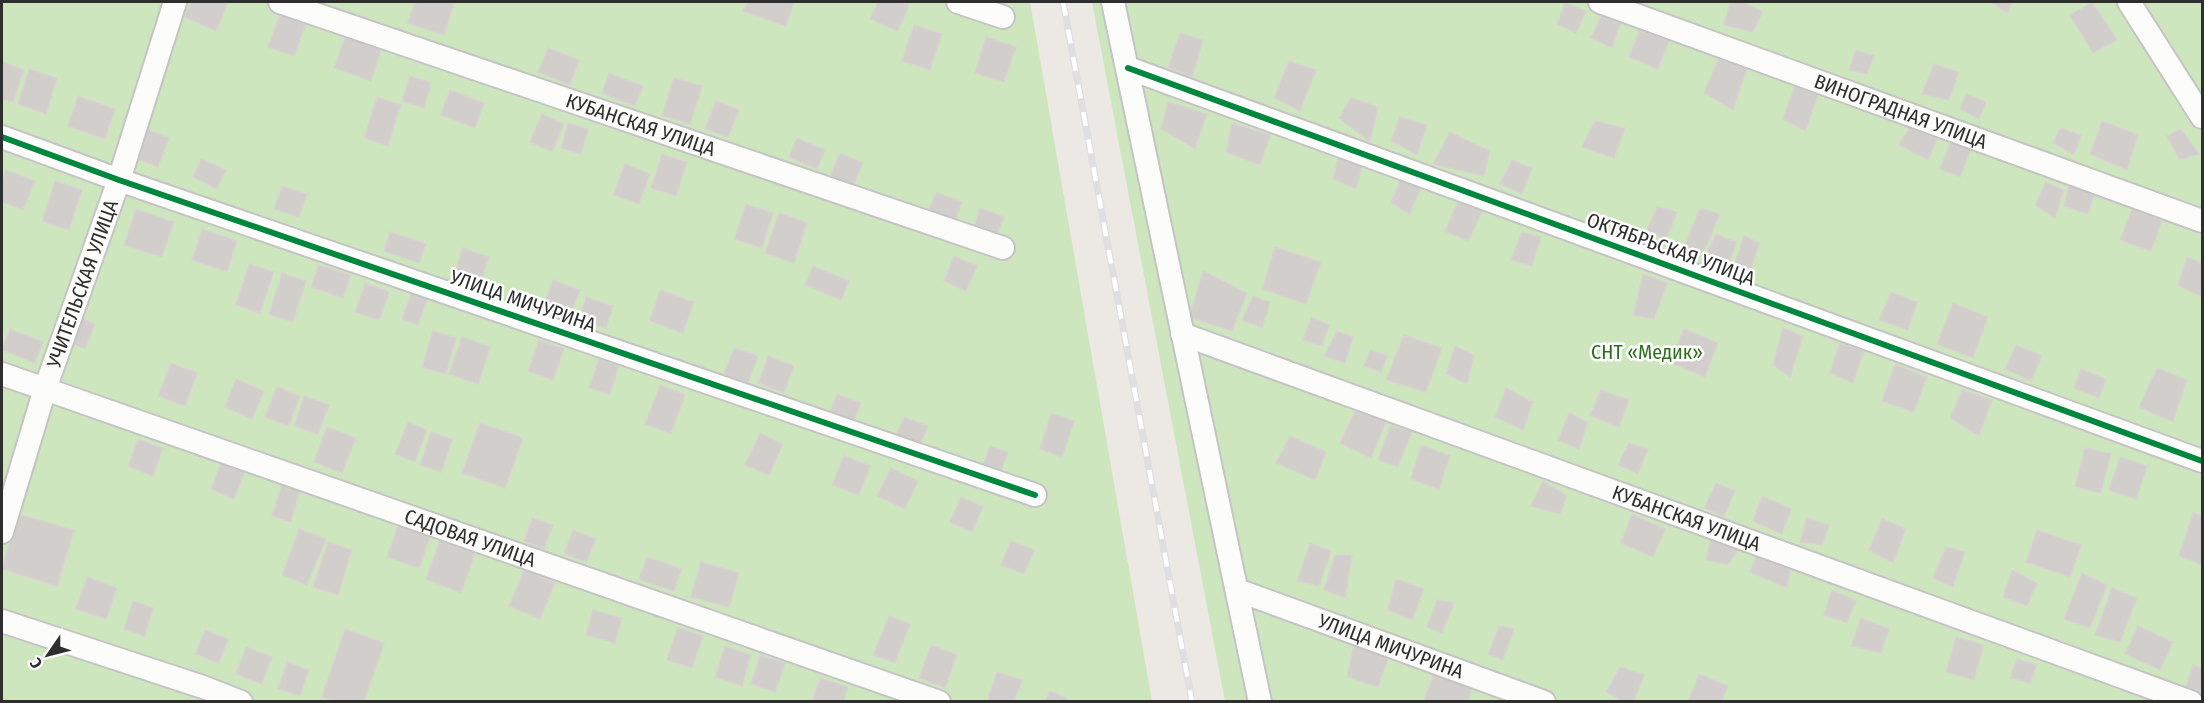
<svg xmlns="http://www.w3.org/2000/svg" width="2204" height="703" viewBox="0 0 2204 703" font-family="'Fira Sans Condensed',sans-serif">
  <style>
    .green { fill: #cee6be }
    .building { fill: #d1cecb; stroke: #d7d4d0; stroke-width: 1.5 }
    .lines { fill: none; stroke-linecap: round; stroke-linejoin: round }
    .street-casing { stroke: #c5c4c5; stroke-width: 26 }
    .street { stroke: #fcfcfb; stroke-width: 22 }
    .rail-casing { stroke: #dfdfe1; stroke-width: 7 }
    .rail { stroke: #fff; stroke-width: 4.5; stroke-dasharray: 14; stroke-linecap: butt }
    .cycleway-casing { stroke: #fff; stroke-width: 10 }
    .cycleway { stroke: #00873e; stroke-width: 6 }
    .labels { text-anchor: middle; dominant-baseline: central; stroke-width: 5; stroke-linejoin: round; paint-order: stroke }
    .street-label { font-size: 20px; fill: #2e2e2e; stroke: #fff }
    .park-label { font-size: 20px; fill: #2c6e1b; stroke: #fff }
  </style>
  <rect width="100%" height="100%" fill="#ece8e4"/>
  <g class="green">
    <path d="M2,2H1030L1152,701H2Z"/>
    <path d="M1092,2H2202V701H1225Z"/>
  </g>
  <g class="building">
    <path d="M191,2H228L216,31L184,17Z"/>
    <path d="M415,2L454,3L444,35L408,23Z"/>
    <path d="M747,2H794L786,26L743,11Z"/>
    <path d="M878,2H901L909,5L898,31L870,19Z"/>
    <path d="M1730,2H1743L1763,11L1753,32L1724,25Z"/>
    <path d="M1990,2H2012L2008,13Z"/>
    <path d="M2092,2L2117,40L2093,53L2070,15Z"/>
    <path d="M1565,3L1586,11L1576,33L1557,24Z"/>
    <path d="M280,15L306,24L294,56L268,47Z"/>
    <path d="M1601,16L1620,24L1612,48L1591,38Z"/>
    <path d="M914,25L942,34L930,70L902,61Z"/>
    <path d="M1639,30L1669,41L1658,69L1629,57Z"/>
    <path d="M347,32L383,45L371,81L334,68Z"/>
    <path d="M1180,33L1203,40L1192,77L1168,67Z"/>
    <path d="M986,37L1016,47L1004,82L975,73Z"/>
    <path d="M548,48L579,60L570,85L538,72Z"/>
    <path d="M1856,50L1874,56L1867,74L1849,70Z"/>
    <path d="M1719,57L1748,66L1733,110L1704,93Z"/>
    <path d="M1289,61L1316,70L1300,111L1274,98Z"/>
    <path d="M2,62L24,70L13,102L2,99Z"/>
    <path d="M1934,64L1959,72L1949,100L1922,94Z"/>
    <path d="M29,69L57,78L46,114L18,104Z"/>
    <path d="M609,73L643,86L635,106L602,93Z"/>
    <path d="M410,76L431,83L424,108L402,101Z"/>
    <path d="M674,78L702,86L690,124L662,116Z"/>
    <path d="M1796,83L1819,93L1805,131L1783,119Z"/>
    <path d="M450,90L484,103L475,128L441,115Z"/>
    <path d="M1966,94L1986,102L1979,119L1960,109Z"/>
    <path d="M78,96L115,109L105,139L68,126Z"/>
    <path d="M377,97L401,105L388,146L364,138Z"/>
    <path d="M1351,98L1378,107L1370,142L1339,118Z"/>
    <path d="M716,101L739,110L728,137L705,129Z"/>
    <path d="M1168,102L1207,114L1195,149L1161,129Z"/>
    <path d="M542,114L564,124L552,152L530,142Z"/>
    <path d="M1400,117L1427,125L1417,155L1391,141Z"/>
    <path d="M1595,121L1625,128L1614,158L1582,147Z"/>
    <path d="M2102,121L2138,135L2127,170L2090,154Z"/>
    <path d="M568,123L588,129L581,154L561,148Z"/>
    <path d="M1232,123L1270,135L1260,165L1226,152Z"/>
    <path d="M142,127L169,138L158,167L130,156Z"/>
    <path d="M1910,127L1937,139L1928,160L1899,145Z"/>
    <path d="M2060,128L2081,135L2074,155L2053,143Z"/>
    <path d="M2181,129L2199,154L2180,160L2167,136Z"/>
    <path d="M1450,132L1490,151L1484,176L1433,164Z"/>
    <path d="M797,138L825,150L817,169L789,157Z"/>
    <path d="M1951,140L1971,149L1960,177L1940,169Z"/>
    <path d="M840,153L863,163L853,185L830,176Z"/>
    <path d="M662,154L687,162L676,196L651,188Z"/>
    <path d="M1339,154L1363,164L1356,189L1333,179Z"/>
    <path d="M201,159L226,170L217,189L193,177Z"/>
    <path d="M1512,160L1532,168L1522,194L1500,184Z"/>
    <path d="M625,164L650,174L639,204L613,195Z"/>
    <path d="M6,170L35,181L23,210L2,202V180Z"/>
    <path d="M1401,178L1422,185L1410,214L1391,203Z"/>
    <path d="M55,181L82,190L69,230L42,221Z"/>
    <path d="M2046,182L2064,190L2055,218L2035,205Z"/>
    <path d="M2069,185L2094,195L2088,214L2064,206Z"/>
    <path d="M282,186L307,194L299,217L274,209Z"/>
    <path d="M936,192L962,202L955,221L929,211Z"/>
    <path d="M1458,202L1483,210L1468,241L1445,231Z"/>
    <path d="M746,204L773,213L762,248L734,239Z"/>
    <path d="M1657,207L1677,212L1666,240L1647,230Z"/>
    <path d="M980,208L1004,217L996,237L973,228Z"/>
    <path d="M1700,208L1720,214L1703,254L1685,245Z"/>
    <path d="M136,209L174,222L162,257L124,245Z"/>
    <path d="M2132,209L2162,221L2151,251L2120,240Z"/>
    <path d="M779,213L807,223L794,263L765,253Z"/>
    <path d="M202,229L237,241L227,272L192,260Z"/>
    <path d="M390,232L426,244L419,263L384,251Z"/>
    <path d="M1522,232L1541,237L1532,266L1511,260Z"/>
    <path d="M1716,234L1736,242L1730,261L1707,253Z"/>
    <path d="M1744,236L1760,243L1750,271L1734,265Z"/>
    <path d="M1275,247L1321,262L1306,304L1262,289Z"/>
    <path d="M463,248L489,257L482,279L456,270Z"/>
    <path d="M954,256L977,266L966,291L944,281Z"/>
    <path d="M2187,257L2202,263V297L2178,285Z"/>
    <path d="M249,264L274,272L260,313L236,305Z"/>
    <path d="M319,265L351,275L343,298L311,287Z"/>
    <path d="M813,266L849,281L841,300L805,285Z"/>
    <path d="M1203,271L1247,293L1232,331L1189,317Z"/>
    <path d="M282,273L306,281L293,322L269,314Z"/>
    <path d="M1643,274L1667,283L1654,319L1633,315Z"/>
    <path d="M553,280L580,290L572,311L545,301Z"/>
    <path d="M365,283L389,292L379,320L355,312Z"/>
    <path d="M413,289L429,295L418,325L402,319Z"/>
    <path d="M660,290L694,302L683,333L650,321Z"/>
    <path d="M1891,292L1917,302L1908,330L1879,320Z"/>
    <path d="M1253,296L1270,302L1262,328L1242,320Z"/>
    <path d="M586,297L613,306L606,328L579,319Z"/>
    <path d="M1953,303L1988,317L1973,358L1937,344Z"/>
    <path d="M75,316L95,324L85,349L66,341Z"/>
    <path d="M1311,317L1329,325L1322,346L1303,340Z"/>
    <path d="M1783,328L1803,336L1790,377L1773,365Z"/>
    <path d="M10,329L43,342L35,363L2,350Z"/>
    <path d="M1684,329L1718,343L1705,377L1669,362Z"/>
    <path d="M433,331L456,338L446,374L422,367Z"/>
    <path d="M1337,331L1353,337L1345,363L1324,356Z"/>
    <path d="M1404,335L1442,348L1426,392L1386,380Z"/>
    <path d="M462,337L490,347L478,384L449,374Z"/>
    <path d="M539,340L564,349L553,380L528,371Z"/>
    <path d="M1840,343L1864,351L1853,383L1830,373Z"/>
    <path d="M2016,345L2042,356L2031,381L2005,369Z"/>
    <path d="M1455,346L1474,355L1467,384L1446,374Z"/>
    <path d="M734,348L758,356L748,383L724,374Z"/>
    <path d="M1370,350L1388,356L1381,372L1364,366Z"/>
    <path d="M768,356L794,366L784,393L758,383Z"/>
    <path d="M599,359L619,366L610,394L589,388Z"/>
    <path d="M171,363L197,373L185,406L158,396Z"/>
    <path d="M1895,364L1927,377L1914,412L1882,401Z"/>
    <path d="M2157,368L2187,380L2173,422L2139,407Z"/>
    <path d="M2081,369L2106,379L2099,398L2074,388Z"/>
    <path d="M236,379L264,391L252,419L225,407Z"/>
    <path d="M660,385L685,395L671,434L645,424Z"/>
    <path d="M277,387L300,396L289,426L265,417Z"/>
    <path d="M1506,388L1533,402L1523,430L1495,417Z"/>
    <path d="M1601,390L1629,400L1619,428L1590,415Z"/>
    <path d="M1962,390L1992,400L1979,436L1950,418Z"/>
    <path d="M837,394L861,403L852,425L829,416Z"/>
    <path d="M304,396L329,405L318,434L294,426Z"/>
    <path d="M1358,405L1388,417L1371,458L1340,443Z"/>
    <path d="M1051,413L1074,421L1062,457L1040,449Z"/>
    <path d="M1569,413L1588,422L1579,449L1558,440Z"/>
    <path d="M904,417L928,426L919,448L895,439Z"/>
    <path d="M408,422L427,430L415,462L395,454Z"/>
    <path d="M480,423L523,438L505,488L462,473Z"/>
    <path d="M1390,426L1412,431L1398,467L1378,460Z"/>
    <path d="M327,427L356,438L342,473L314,462Z"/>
    <path d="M431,432L452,439L441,472L420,465Z"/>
    <path d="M760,433L783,444L769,475L745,465Z"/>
    <path d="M1290,436L1326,452L1315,480L1276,463Z"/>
    <path d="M138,439L163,448L153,476L128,466Z"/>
    <path d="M1629,443L1648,449L1638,474L1618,465Z"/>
    <path d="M1421,445L1450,456L1439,489L1411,479Z"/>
    <path d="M990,446L1008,452L1000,474L982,468Z"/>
    <path d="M2085,448L2111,454L2101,493L2075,487Z"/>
    <path d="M844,456L870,466L859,495L832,485Z"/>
    <path d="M2120,457L2147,466L2136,499L2109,490Z"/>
    <path d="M223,459L246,468L234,499L211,489Z"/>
    <path d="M891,468L918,481L905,509L877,496Z"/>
    <path d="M1543,481L1567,496L1560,514L1531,506Z"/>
    <path d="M283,482L301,488L291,522L272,516Z"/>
    <path d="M1716,483L1735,491L1724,516L1704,508Z"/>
    <path d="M1762,496L1791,509L1782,534L1753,521Z"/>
    <path d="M961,497L983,507L972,532L950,522Z"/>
    <path d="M2193,513L2202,515V565L2179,556Z"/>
    <path d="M17,514L74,530L57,586L2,569Z"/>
    <path d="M1632,514L1665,529L1653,557L1621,543Z"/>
    <path d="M532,518L553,525L544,549L524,541Z"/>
    <path d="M1807,518L1829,525L1822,545L1800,542Z"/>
    <path d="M1882,519L1906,529L1893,563L1869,550Z"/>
    <path d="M400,520L432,531L419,568L387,557Z"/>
    <path d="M299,529L326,539L307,585L282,575Z"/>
    <path d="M573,530L596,539L586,562L564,554Z"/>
    <path d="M2037,530L2081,545L2070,577L2026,562Z"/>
    <path d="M1711,538L1739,549L1728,565L1706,560Z"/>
    <path d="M440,540L475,553L461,593L426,579Z"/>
    <path d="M1011,541L1034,550L1024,574L1001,565Z"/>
    <path d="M328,542L352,550L338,595L313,587Z"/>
    <path d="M1310,543L1331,551L1319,586L1297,581Z"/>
    <path d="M1946,547L1965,552L1953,587L1933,578Z"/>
    <path d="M1758,553L1791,566L1787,588L1750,572Z"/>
    <path d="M1335,555H1352L1345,598L1324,590Z"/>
    <path d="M647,557L682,569L674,591L639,580Z"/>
    <path d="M701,562L739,573L729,607L691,597Z"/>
    <path d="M524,570L555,583L540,619L509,606Z"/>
    <path d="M2012,570L2037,583L2027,606L2003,597Z"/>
    <path d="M2082,573L2107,585L2090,628L2064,619Z"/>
    <path d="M87,577L117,588L106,619L76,609Z"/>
    <path d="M1396,579L1424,589L1412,620L1388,610Z"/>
    <path d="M2112,588L2137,598L2120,642L2095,635Z"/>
    <path d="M1832,590L1856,601L1847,623L1824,615Z"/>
    <path d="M1437,600L1454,603L1442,633L1427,627Z"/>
    <path d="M133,601L153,608L145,636L124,629Z"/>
    <path d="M593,610L622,618L615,643L586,635Z"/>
    <path d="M889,616L910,624L895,663L873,655Z"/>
    <path d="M1861,618L1889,629L1881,653L1851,646Z"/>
    <path d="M1499,626L1514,629L1503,660L1488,654Z"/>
    <path d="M2138,626L2173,642L2160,670L2125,654Z"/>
    <path d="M678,627L703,636L692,668L667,660Z"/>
    <path d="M345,629L384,643L364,702H335L322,697Z"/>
    <path d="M205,630L228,639L219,663L195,654Z"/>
    <path d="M1956,637L1984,645L1974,680L1946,672Z"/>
    <path d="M1355,639L1390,654L1378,687L1347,677Z"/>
    <path d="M931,645L957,655L945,688L919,678Z"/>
    <path d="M725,646L751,655L742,686L715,677Z"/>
    <path d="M246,647L272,657L262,684L236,674Z"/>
    <path d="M760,655L785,663L775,692L751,684Z"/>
    <path d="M2017,659L2037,665L2030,683L2010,678Z"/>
    <path d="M287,662L309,670L300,696L278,688Z"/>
    <path d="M2193,665L2202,668V692L2186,687Z"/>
    <path d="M1620,667L1644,675L1634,702H1625L1606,692Z"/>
    <path d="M1436,669L1475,683L1467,702H1423Z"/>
    <path d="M997,672L1022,680L1014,702H987Z"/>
    <path d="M1699,674L1728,686L1722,702H1688Z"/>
    <path d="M820,678L848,687L843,702H812Z"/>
    <path d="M1050,691L1067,698L1066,702H1045Z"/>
  </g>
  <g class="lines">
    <g class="street-casing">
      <g id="street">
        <path id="s1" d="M280,2L1003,248"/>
        <path d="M958,2L1003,17"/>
        <path d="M1113,2L1260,702"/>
        <path id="s2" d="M1600,2L2202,221"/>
        <path d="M2129,2L2202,117"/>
        <path d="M1128,68L2202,461"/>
        <path d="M2,137L119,180L1035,495"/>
        <path id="s3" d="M1182,334L2191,702"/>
        <path id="s4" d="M2,374L939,702"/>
        <path id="s5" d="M2,532L45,389L119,180L175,2"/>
        <path id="s6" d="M1237,590L1544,702"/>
        <path d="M2,621L203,687L241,702"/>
      </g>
    </g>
    <use href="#street" class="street"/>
    <g class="rail-casing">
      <path id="rail" d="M1063,2L1192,702"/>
    </g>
    <use href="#rail" class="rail"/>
    <g class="cycleway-casing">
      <g id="cycleway">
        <path d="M1128,68L2202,461"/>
        <path d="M2,137L119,180L1035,495"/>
      </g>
    </g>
    <use href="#cycleway" class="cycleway"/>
  </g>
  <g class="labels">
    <g class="street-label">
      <text stroke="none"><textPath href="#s2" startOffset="320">ВИНОГРАДНАЯ УЛИЦА</textPath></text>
      <text stroke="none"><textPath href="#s1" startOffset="381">КУБАНСКАЯ УЛИЦА</textPath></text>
      <text transform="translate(1671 249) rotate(20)">ОКТЯБРЬСКАЯ УЛИЦА</text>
      <text stroke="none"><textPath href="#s5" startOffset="261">УЧИТЕЛЬСКАЯ УЛИЦА</textPath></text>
      <text transform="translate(523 301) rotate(19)">УЛИЦА МИЧУРИНА</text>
      <text stroke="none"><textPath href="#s3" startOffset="537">КУБАНСКАЯ УЛИЦА</textPath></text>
      <text stroke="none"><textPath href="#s4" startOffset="496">САДОВАЯ УЛИЦА</textPath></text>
      <text stroke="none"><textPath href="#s6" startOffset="164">УЛИЦА МИЧУРИНА</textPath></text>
    </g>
    <g class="park-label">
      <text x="1647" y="352">СНТ «Медик»</text>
    </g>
  </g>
  <rect width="2204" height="703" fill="none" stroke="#2e2e2e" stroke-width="6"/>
  <g transform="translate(48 655) rotate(235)" stroke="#ffffff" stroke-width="4.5" paint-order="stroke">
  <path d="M0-4.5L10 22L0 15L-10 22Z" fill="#2e2e2e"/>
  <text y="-9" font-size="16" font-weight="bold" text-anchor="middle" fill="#2e2e2e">С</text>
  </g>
</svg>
